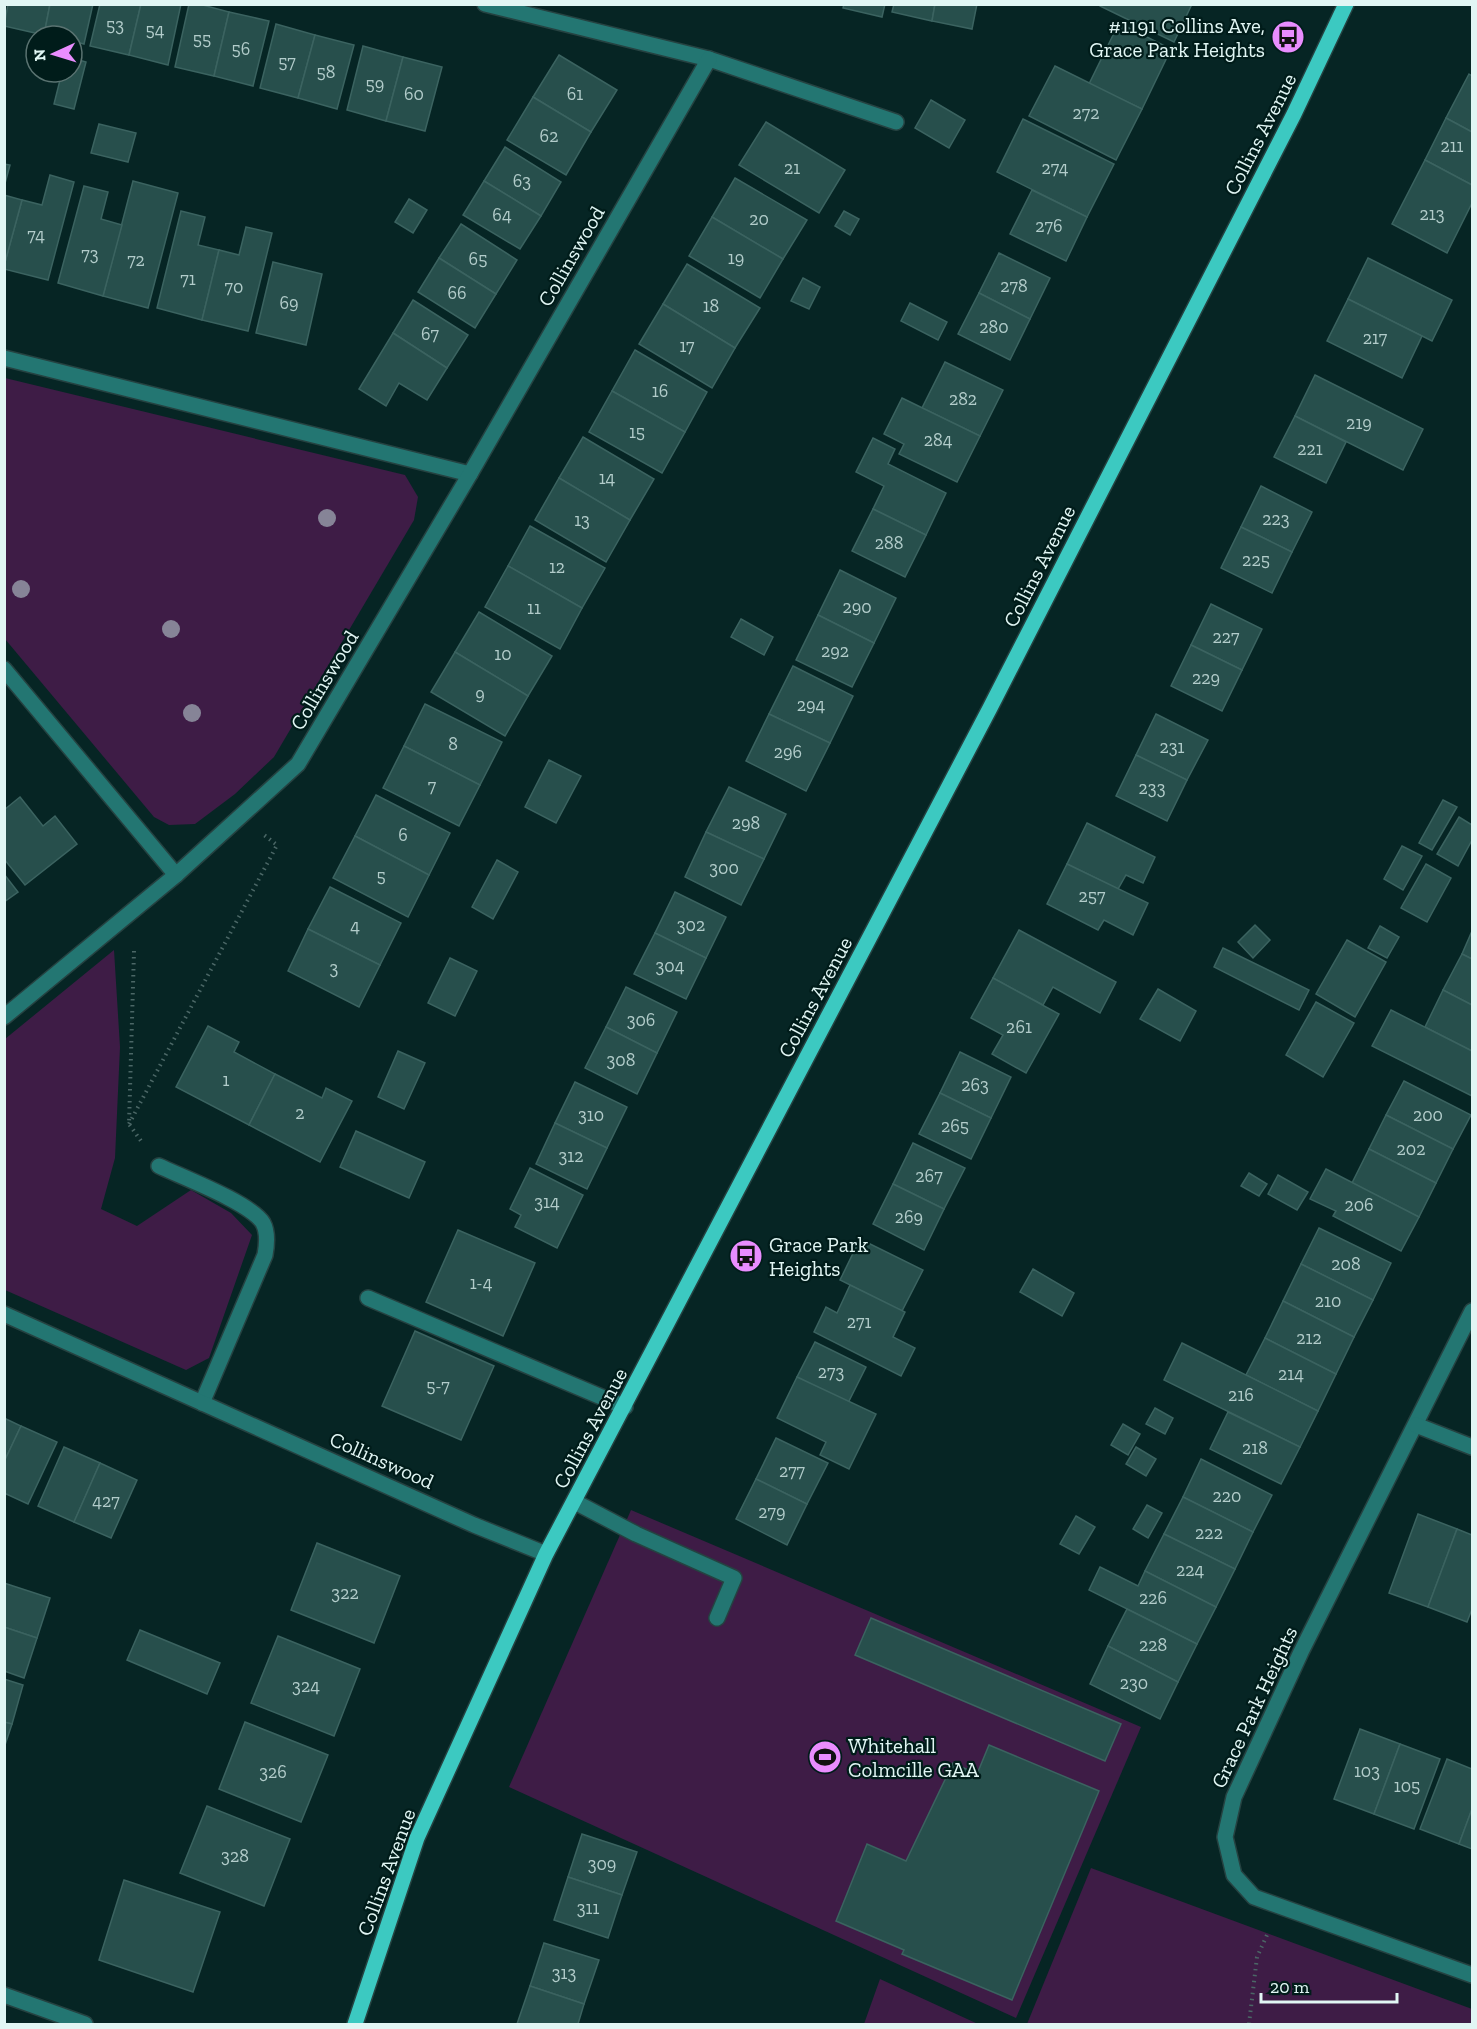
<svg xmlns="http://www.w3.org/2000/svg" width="1477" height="2029" viewBox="0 0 1477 2029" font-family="'Zilla Slab',serif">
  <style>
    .green { fill: #3e1c46 }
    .building { fill: #274f4c; stroke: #3b6360; stroke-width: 1.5 }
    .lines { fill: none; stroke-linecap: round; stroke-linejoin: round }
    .minor-casing { stroke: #254241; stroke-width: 18 }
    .major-casing { stroke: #254241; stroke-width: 18 }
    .path { stroke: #4b6766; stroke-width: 4; stroke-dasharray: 1.5 4.5; stroke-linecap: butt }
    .minor { stroke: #237672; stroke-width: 15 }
    .major { stroke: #3cc9c1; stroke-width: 15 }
    .tree { fill: #868497 }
    .labels { text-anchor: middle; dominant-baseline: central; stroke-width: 4.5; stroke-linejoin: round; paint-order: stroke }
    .number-label { font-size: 18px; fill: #b2ccca }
    .poi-label { font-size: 21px; fill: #e1f6f4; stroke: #001c1a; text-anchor: start }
    .street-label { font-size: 21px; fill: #e1f6f4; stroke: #001c1a }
  </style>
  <rect width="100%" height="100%" fill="#062524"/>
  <g class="green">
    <path d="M5,378L405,475L418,497L414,520L274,757L235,794L195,824L169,825L154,817L5,639Z"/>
    <path d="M114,950L120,1047L115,1158L101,1209L137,1226L191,1190L231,1213L252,1235L209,1358L186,1370L5,1290V1039Z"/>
    <path d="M631,1510L1141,1727L1016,2018L509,1787Z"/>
    <path d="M1091,1868L1472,2009V2024H1027Z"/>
    <path d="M880,1979L978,2024H864Z"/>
  </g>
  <g class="building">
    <path d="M8,4H50L44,35L4,26Z"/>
    <path d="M50,4H93L84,44L72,41V36L44,35Z"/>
    <path d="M100,4H141L129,55L90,46Z"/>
    <path d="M141,4H181L168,65L129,55Z"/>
    <path d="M189,4H199L229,12L214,76L175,67Z"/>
    <path d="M844,4H885L882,17L843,8Z"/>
    <path d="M894,4H935L932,21L892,12Z"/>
    <path d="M935,4H977L972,29L932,21Z"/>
    <path d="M1100,4H1192L1174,42L1100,6Z"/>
    <path d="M229,12L269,21L253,86L214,76Z"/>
    <path d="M1119,23L1171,49L1142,109L1089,84Z"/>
    <path d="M276,24L315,35L298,98L260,88Z"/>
    <path d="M315,35L354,45L337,109L298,98Z"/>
    <path d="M363,46L403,57L386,121L347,110Z"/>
    <path d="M559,55L617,90L591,132L533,97Z"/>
    <path d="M403,57L442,67L425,131L386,121Z"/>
    <path d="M72,58L86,62L74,109L54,104L62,72H72Z"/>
    <path d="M1055,66L1142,109L1116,160L1029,116Z"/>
    <path d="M1469,74L1472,76V132L1446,118Z"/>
    <path d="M533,97L591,132L566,175L507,140Z"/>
    <path d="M931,100L965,120L949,148L915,128Z"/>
    <path d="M1446,118L1472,132V185L1425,160Z"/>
    <path d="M1023,119L1114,164L1087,217L997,172Z"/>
    <path d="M766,122L845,170L819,213L739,165Z"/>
    <path d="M99,124L136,133L128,162L91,153Z"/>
    <path d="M505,147L561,182L541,216L484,181Z"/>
    <path d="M1425,160L1472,185V203L1447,253L1392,224Z"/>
    <path d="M4,164L10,165L4,187Z"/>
    <path d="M50,175L74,182L48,280L4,269V266L22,200L42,205Z"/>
    <path d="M735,178L807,220L783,259L712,217Z"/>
    <path d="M133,181L178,193L148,308L103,296Z"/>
    <path d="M484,181L541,216L520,249L463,215Z"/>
    <path d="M84,186L108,192L101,219L122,225L103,296L58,283Z"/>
    <path d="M1032,190L1087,217L1066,261L1010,234Z"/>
    <path d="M4,195L22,200L4,266Z"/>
    <path d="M409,199L427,210L413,233L395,222Z"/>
    <path d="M181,211L205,217L198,245L219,250L202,320L157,308Z"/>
    <path d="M844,211L859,219L850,235L835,226Z"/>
    <path d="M712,217L783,259L760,298L689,256Z"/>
    <path d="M461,224L517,260L496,294L439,258Z"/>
    <path d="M246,227L272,233L248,331L202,320L219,250L239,255Z"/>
    <path d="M999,253L1050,278L1030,319L979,293Z"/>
    <path d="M439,258L496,294L475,328L418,292Z"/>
    <path d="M1368,258L1452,300L1432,341L1348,299Z"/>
    <path d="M273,262L322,274L306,345L256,333Z"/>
    <path d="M687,264L760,308L735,348L663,304Z"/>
    <path d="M803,278L820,287L809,309L791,301Z"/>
    <path d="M979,293L1030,319L1010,360L958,334Z"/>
    <path d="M1348,299L1422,336L1402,378L1327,341Z"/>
    <path d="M413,300L468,335L447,368L393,333Z"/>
    <path d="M910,303L947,322L938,340L901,321Z"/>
    <path d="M663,304L735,348L712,388L639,344Z"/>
    <path d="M393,333L447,368L427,400L399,383L386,406L359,389Z"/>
    <path d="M635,350L707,392L685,432L612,391Z"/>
    <path d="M945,362L1003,390L980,436L922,408Z"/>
    <path d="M1315,375L1423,429L1403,470L1295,416Z"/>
    <path d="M612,391L685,432L662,473L589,432Z"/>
    <path d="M902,398L980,436L957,482L899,454L904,444L884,434Z"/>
    <path d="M1295,416L1346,442L1326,483L1274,457Z"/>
    <path d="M583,437L654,479L630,520L559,478Z"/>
    <path d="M873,438L895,449L888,464L946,493L926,535L873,509L884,486L856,472Z"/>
    <path d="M559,478L630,520L606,562L535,520Z"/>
    <path d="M1261,486L1312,512L1292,552L1241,527Z"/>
    <path d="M873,509L926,535L905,577L852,551Z"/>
    <path d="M530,526L605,568L582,608L508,566Z"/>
    <path d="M1241,527L1292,552L1272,593L1221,568Z"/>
    <path d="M508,566L582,608L560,649L485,607Z"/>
    <path d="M840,570L896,598L874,643L818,615Z"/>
    <path d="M1211,604L1262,629L1242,670L1191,645Z"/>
    <path d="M479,612L552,656L528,696L455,652Z"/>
    <path d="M818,615L874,643L852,687L796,660Z"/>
    <path d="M741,619L773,637L764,655L731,637Z"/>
    <path d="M1191,645L1242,670L1222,711L1171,686Z"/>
    <path d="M455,652L528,696L505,736L431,692Z"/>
    <path d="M793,666L853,696L830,743L769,714Z"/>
    <path d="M425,704L502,742L480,785L404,746Z"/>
    <path d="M769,714L830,743L806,791L746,761Z"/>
    <path d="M1156,714L1208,740L1187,780L1136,755Z"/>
    <path d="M404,746L480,785L459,826L383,788Z"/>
    <path d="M1136,755L1187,780L1167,821L1116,796Z"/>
    <path d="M549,760L581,776L556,823L525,807Z"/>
    <path d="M729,787L786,814L764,859L706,832Z"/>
    <path d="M376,795L450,833L429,875L355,836Z"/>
    <path d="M20,797L43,826L55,816L77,844L25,885L4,859V810Z"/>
    <path d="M1443,800L1457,807L1432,850L1419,843Z"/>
    <path d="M1459,817L1472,825V840L1458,866L1437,854Z"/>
    <path d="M1087,823L1155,857L1143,883L1126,875L1118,889L1067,864Z"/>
    <path d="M706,832L764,859L741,905L685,877Z"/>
    <path d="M355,836L429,875L408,917L333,878Z"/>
    <path d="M1402,846L1422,856L1403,890L1384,879Z"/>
    <path d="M497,860L518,872L493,919L472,907Z"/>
    <path d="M1067,864L1148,903L1133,935L1104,920L1098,930L1047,904Z"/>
    <path d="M1426,864L1451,878L1427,922L1401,908Z"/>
    <path d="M4,874L18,892L4,902Z"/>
    <path d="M330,887L401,923L380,965L308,929Z"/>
    <path d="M675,892L726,917L706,958L655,933Z"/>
    <path d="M1255,925L1270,940L1253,958L1238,942Z"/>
    <path d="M1380,926L1399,937L1387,958L1368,948Z"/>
    <path d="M308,929L380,965L359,1007L288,971Z"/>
    <path d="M1019,930L1116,982L1100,1013L1053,987L1043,1005L993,978Z"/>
    <path d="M1472,931V959L1462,954Z"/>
    <path d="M655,933L706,958L686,999L634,974Z"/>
    <path d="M1347,940L1386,962L1355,1017L1316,994Z"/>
    <path d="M1223,948L1309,990L1299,1010L1214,967Z"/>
    <path d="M1462,954L1472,959V1005L1443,990Z"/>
    <path d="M450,958L477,971L455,1016L428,1003Z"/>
    <path d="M993,978L1059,1014L1026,1073L992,1054L1003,1035L971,1018Z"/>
    <path d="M626,987L677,1012L657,1053L606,1027Z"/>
    <path d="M1158,989L1196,1011L1180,1041L1140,1019Z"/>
    <path d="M1443,990L1472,1005V1051L1425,1027Z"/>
    <path d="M1316,1002L1354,1023L1323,1077L1286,1055Z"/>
    <path d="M1391,1010L1472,1051V1096L1372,1046Z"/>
    <path d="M208,1026L239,1042L234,1052L275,1074L249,1125L176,1087Z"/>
    <path d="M606,1027L657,1053L637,1094L585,1068Z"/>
    <path d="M398,1051L425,1063L404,1109L378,1097Z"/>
    <path d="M960,1052L1011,1077L991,1118L940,1093Z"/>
    <path d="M275,1074L322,1098L326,1088L352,1101L320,1162L249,1125Z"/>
    <path d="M1404,1081L1471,1115L1453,1149L1386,1115Z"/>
    <path d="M575,1082L627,1107L607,1148L555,1123Z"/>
    <path d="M940,1093L991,1118L971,1159L919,1134Z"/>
    <path d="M1386,1115L1453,1149L1436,1183L1369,1149Z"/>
    <path d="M555,1123L607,1148L587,1189L536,1164Z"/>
    <path d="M356,1131L425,1162L409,1198L340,1167Z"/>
    <path d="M913,1143L965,1168L944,1209L893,1184Z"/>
    <path d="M1369,1149L1436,1183L1419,1217L1352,1183Z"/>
    <path d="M530,1168L583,1195L557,1248L515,1227L521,1215L510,1209Z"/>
    <path d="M1326,1169L1419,1217L1401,1251L1333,1216L1336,1211L1310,1199Z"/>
    <path d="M1249,1173L1267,1184L1259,1196L1241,1186Z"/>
    <path d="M1278,1175L1308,1192L1297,1210L1268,1194Z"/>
    <path d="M893,1184L944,1209L924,1250L873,1224Z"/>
    <path d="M1319,1228L1391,1263L1373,1300L1301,1264Z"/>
    <path d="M458,1230L535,1263L503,1336L426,1302Z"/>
    <path d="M860,1239L923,1270L902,1311L840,1280Z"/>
    <path d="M1301,1264L1373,1300L1354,1337L1283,1301Z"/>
    <path d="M1033,1269L1074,1293L1062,1316L1020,1292Z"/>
    <path d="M850,1285L905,1312L893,1337L915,1348L901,1376L814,1332L826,1307L837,1313Z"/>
    <path d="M1283,1301L1354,1337L1336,1374L1265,1338Z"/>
    <path d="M415,1331L494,1366L461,1440L382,1406Z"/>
    <path d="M1265,1338L1336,1374L1318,1411L1246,1375Z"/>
    <path d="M815,1342L866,1367L848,1403L797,1377Z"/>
    <path d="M1182,1343L1318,1411L1300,1447L1164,1380Z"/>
    <path d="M797,1377L876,1414L849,1469L820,1455L826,1442L777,1418Z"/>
    <path d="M1155,1408L1173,1418L1165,1434L1146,1424Z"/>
    <path d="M1228,1412L1300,1447L1281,1484L1210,1449Z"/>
    <path d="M4,1418L21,1426L4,1462Z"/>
    <path d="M1123,1424L1140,1434L1128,1455L1111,1445Z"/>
    <path d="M21,1426L57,1442L28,1504L4,1493V1462Z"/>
    <path d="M776,1438L828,1463L807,1504L756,1479Z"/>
    <path d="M64,1447L100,1463L74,1522L38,1506Z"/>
    <path d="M1136,1447L1156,1459L1146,1476L1126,1464Z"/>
    <path d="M1201,1459L1272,1495L1253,1532L1183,1497Z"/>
    <path d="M100,1463L137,1480L111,1538L74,1522Z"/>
    <path d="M756,1479L807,1504L787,1545L736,1519Z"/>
    <path d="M1183,1497L1253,1532L1235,1569L1164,1534Z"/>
    <path d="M1147,1505L1162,1513L1148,1538L1133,1529Z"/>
    <path d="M1418,1514L1457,1529L1428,1607L1389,1593Z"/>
    <path d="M1076,1516L1095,1527L1079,1554L1060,1544Z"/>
    <path d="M1457,1529L1472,1535V1609L1467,1622L1428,1607Z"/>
    <path d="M1164,1534L1235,1569L1216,1607L1145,1571Z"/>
    <path d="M317,1543L400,1576L374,1643L291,1610Z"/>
    <path d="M1100,1567L1138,1586L1145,1571L1216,1607L1197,1644L1089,1590Z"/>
    <path d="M4,1583L50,1598L37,1638L4,1627Z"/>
    <path d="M1127,1609L1197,1644L1178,1682L1108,1646Z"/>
    <path d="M871,1618L1121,1724L1105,1761L855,1655Z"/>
    <path d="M4,1627L37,1638L24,1678L4,1671Z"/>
    <path d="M140,1630L220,1663L207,1694L127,1660Z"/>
    <path d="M278,1636L360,1669L334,1736L251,1703Z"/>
    <path d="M1108,1646L1178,1682L1160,1719L1090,1684Z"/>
    <path d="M4,1679L23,1685L12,1724L4,1722Z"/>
    <path d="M4,1722L12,1724L4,1748Z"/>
    <path d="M245,1722L328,1755L301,1822L219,1789Z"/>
    <path d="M1360,1729L1400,1744L1374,1814L1334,1799Z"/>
    <path d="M1400,1744L1440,1759L1414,1829L1374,1814Z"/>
    <path d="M989,1745L1099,1791L1012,2000L902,1954L904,1950L836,1921L867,1844L906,1861L953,1763L977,1774Z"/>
    <path d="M1447,1759L1472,1769V1809L1459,1844L1420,1829Z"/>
    <path d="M207,1806L290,1839L264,1906L180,1873Z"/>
    <path d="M1472,1809V1849L1459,1844Z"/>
    <path d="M582,1834L637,1852L622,1895L568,1877Z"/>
    <path d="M568,1877L622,1895L608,1938L554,1920Z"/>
    <path d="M124,1880L220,1912L193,1992L99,1960Z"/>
    <path d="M544,1943L599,1960L584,2004L530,1986Z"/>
    <path d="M530,1986L584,2004L578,2024H517Z"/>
  </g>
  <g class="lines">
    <g class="minor-casing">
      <g id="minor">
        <path d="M485,4L709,59L896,122"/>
        <path d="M4,358L470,474"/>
        <path d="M4,669L176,875"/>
        <path d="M4,1017L176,875L298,764L470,474L709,59"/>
        <path d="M159,1166C182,1177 251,1203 263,1223C268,1232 267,1244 265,1255L202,1403"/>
        <path d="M368,1298L625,1407"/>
        <path d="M1472,1311L1301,1652L1234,1797L1225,1837L1234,1875L1254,1897L1472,1975"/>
        <path d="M4,1314L474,1525L546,1554"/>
        <path d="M1416,1425L1472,1447"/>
        <path d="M575,1502L636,1534L734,1578L717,1618"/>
        <path d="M4,1995L85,2024"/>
      </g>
    </g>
    <g class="major-casing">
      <path id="major" d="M355,2024L417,1838L546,1554L990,708L1294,114L1346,4"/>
    </g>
    <g class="path">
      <path d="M134,951L129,1124L141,1141"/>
      <path d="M129,1124L277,845L264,835"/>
      <path d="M1249,2024L1257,1957L1267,1935"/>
    </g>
    <use href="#minor" class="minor"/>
    <use href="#major" class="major"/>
  </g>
  <g class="tree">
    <circle cx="327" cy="518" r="9"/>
    <circle cx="21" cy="589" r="9"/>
    <circle cx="171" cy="629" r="9"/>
    <circle cx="192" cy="713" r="9"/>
  </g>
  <defs>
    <g id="bus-disc" transform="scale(1.725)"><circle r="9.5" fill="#e98dfe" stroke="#001c1a"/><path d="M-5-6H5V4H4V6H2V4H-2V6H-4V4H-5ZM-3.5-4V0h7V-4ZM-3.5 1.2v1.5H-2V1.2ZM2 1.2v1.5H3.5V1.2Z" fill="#111"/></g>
    <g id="stadium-disc" transform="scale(1.725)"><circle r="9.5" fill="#e98dfe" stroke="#001c1a"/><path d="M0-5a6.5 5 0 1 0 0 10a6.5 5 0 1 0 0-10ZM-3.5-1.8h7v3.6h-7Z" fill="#111"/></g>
  </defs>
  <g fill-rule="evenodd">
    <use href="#bus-disc" x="1288" y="37"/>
    <use href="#bus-disc" x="746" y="1256"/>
    <use href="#stadium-disc" x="825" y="1757"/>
  </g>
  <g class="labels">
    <g class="number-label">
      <text x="115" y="25">53</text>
      <text x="155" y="30">54</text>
      <text x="202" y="39">55</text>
      <text x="241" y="49">56</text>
      <text x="287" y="62">57</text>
      <text x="326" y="72">58</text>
      <text x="375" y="84">59</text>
      <text x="414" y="94">60</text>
      <text x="575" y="94">61</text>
      <text x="1086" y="113">272</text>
      <text x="549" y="136">62</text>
      <text x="1452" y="146">211</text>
      <text x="792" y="168">21</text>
      <text x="1055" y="168">274</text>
      <text x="522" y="181">63</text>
      <text x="1432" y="214">213</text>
      <text x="502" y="215">64</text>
      <text x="759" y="219">20</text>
      <text x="1049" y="226">276</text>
      <text x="36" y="235">74</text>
      <text x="90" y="254">73</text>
      <text x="736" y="258">19</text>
      <text x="478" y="259">65</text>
      <text x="136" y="260">72</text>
      <text x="188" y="279">71</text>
      <text x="1014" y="286">278</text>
      <text x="234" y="287">70</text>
      <text x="457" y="293">66</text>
      <text x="289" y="303">69</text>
      <text x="711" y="306">18</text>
      <text x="994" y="327">280</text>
      <text x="430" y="334">67</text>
      <text x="1375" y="338">217</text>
      <text x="687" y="346">17</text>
      <text x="660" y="391">16</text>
      <text x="963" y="399">282</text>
      <text x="1359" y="423">219</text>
      <text x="637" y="432">15</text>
      <text x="938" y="440">284</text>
      <text x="1310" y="449">221</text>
      <text x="607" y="478">14</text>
      <text x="1276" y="519">223</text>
      <text x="582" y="520">13</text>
      <text x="889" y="543">288</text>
      <text x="1256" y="560">225</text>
      <text x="557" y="567">12</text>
      <text x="857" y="607">290</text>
      <text x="534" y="608">11</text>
      <text x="1226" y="637">227</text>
      <text x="835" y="651">292</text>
      <text x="503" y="654">10</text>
      <text x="1206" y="678">229</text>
      <text x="480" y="694">9</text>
      <text x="811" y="705">294</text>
      <text x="453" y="744">8</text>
      <text x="1172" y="747">231</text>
      <text x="788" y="752">296</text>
      <text x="432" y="786">7</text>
      <text x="1152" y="788">233</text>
      <text x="746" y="823">298</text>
      <text x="403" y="835">6</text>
      <text x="724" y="868">300</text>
      <text x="381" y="876">5</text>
      <text x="1092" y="896">257</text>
      <text x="691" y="925">302</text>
      <text x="355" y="926">4</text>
      <text x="670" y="966">304</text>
      <text x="334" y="968">3</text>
      <text x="641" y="1020">306</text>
      <text x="1019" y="1027">261</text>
      <text x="621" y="1060">308</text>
      <text x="226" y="1080">1</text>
      <text x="975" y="1085">263</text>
      <text x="300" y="1113">2</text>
      <text x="591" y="1115">310</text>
      <text x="1428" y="1115">200</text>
      <text x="955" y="1126">265</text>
      <text x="1411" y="1149">202</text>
      <text x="571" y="1156">312</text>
      <text x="929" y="1176">267</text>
      <text x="547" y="1202">314</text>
      <text x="1359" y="1205">206</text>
      <text x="909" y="1217">269</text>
      <text x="1346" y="1264">208</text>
      <text x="481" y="1283">1-4</text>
      <text x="1328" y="1301">210</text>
      <text x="859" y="1322">271</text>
      <text x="1309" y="1338">212</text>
      <text x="831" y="1372">273</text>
      <text x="1291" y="1374">214</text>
      <text x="438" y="1386">5-7</text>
      <text x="1241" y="1395">216</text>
      <text x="1255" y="1448">218</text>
      <text x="792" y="1471">277</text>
      <text x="1227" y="1496">220</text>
      <text x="106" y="1501">427</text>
      <text x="772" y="1512">279</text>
      <text x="1209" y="1533">222</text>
      <text x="1190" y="1570">224</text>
      <text x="345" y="1593">322</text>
      <text x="1153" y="1598">226</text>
      <text x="1153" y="1645">228</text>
      <text x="1134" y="1683">230</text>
      <text x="306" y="1686">324</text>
      <text x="1367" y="1771">103</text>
      <text x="273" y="1772">326</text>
      <text x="1407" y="1786">105</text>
      <text x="235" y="1856">328</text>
      <text x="602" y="1864">309</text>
      <text x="588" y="1908">311</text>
      <text x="564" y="1973">313</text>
    </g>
    <g class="poi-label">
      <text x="1265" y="25" text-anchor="end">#1191 Collins Ave,<tspan x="1265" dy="24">Grace Park Heights</tspan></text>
      <text x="769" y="1244">Grace Park<tspan x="769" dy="24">Heights</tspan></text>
      <text x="848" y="1745">Whitehall<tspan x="848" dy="24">Colmcille GAA</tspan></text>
    </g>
    <g class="street-label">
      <text transform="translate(1260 134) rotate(-63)">Collins Avenue</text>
      <text transform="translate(571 256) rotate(-60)">Collinswood</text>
      <text transform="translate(1039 566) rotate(-63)">Collins Avenue</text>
      <text transform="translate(324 680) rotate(-59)">Collinswood</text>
      <text transform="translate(815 997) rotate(-62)">Collins Avenue</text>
      <text transform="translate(590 1428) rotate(-62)">Collins Avenue</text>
      <text transform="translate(382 1460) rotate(24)">Collinswood</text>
      <text transform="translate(1254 1707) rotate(-65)">Grace Park Heights</text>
      <text transform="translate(386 1872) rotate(-70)">Collins Avenue</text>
    </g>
  </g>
  <rect width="1477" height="2029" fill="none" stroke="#e1f6f4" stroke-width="12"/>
  <g transform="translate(54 54) rotate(266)"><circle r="28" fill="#001c1a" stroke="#5a7371" stroke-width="1.5"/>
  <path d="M0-4.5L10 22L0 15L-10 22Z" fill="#e98dfe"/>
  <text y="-9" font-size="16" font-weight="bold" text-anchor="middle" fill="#e1f6f4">N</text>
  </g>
  <path d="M1261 1993v9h136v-9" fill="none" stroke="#e1f6f4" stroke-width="3"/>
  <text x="1270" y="1993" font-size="18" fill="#e1f6f4" stroke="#001c1a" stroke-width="4.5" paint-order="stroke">20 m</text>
</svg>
